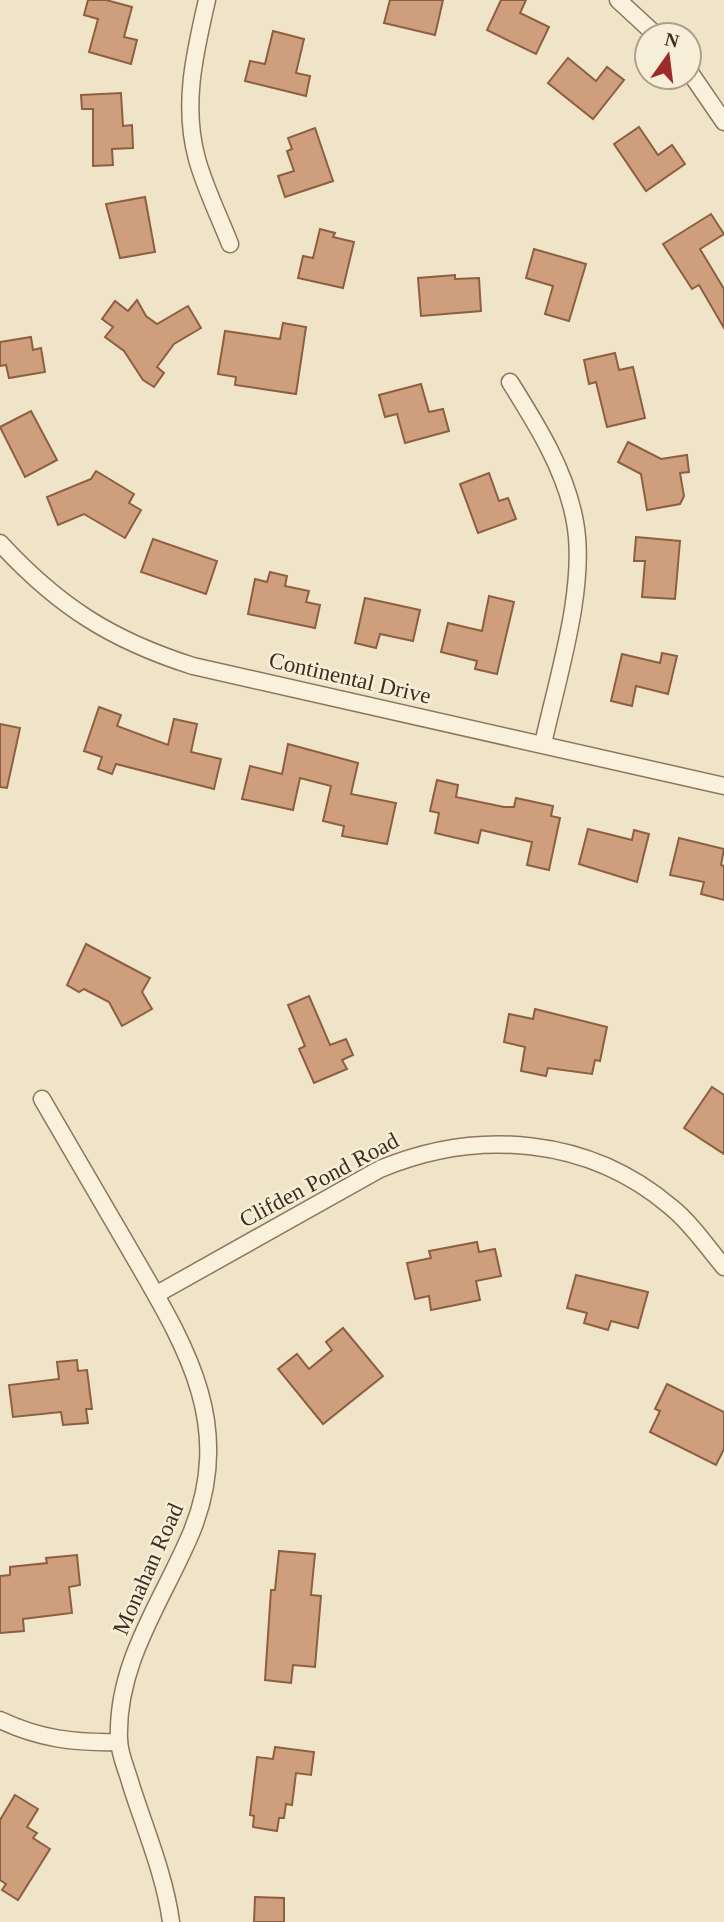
<svg xmlns="http://www.w3.org/2000/svg" width="724" height="1922" viewBox="0 0 724 1922" font-family="Georgia,serif">
  <style>
    .building { fill: #cf9f7d; stroke: #8d5f41; stroke-width: 2 }
    .lines { fill: none; stroke-linecap: round; stroke-linejoin: round }
    .minor-casing { stroke: #8d765c; stroke-width: 19 }
    .minor { stroke: #faf1dc; stroke-width: 16 }
    .labels { text-anchor: middle; dominant-baseline: central; stroke-width: 5; stroke-linejoin: round; paint-order: stroke }
    .street-label { font-size: 23px; fill: #3d2e20; stroke: #f7eed8 }
  </style>
  <rect width="100%" height="100%" fill="#f0e4c8"/>
  <g class="building">
    <path d="M88,0H106L132,7L124,37L137,40L131,64L89,52L98,19L84,15Z"/>
    <path d="M390,0H443L435,35L384,23Z"/>
    <path d="M501,0H526L520,13L549,27L536,54L487,30Z"/>
    <path d="M273,31L304,39L296,73L310,76L306,96L245,81L250,61L265,64Z"/>
    <path d="M568,58L596,81L607,67L624,80L593,119L548,83Z"/>
    <path d="M121,93L123,126L132,125L133,148L112,149L113,165L93,166V109H82L81,95Z"/>
    <path d="M639,127L658,155L672,145L685,164L646,191L614,144Z"/>
    <path d="M315,128L333,181L285,197L278,176L294,171L287,151L292,149L288,138Z"/>
    <path d="M145,197L155,252L120,258L106,204Z"/>
    <path d="M711,214L724,234L700,249L724,289V328L699,285L692,289L663,244Z"/>
    <path d="M320,229L335,233L333,237L354,242L343,288L298,278L303,256L313,258Z"/>
    <path d="M534,249L586,264L569,321L545,314L553,286L526,278Z"/>
    <path d="M455,275V279L479,278L481,311L421,316L418,278Z"/>
    <path d="M137,300L146,316L157,324L188,306L201,328L174,344L157,367L164,373L154,387L143,380L124,351L105,337L113,327L102,319L115,301L128,311Z"/>
    <path d="M283,323L306,327L296,394L235,385L236,377L218,374L225,331L280,339Z"/>
    <path d="M31,337L33,350L41,348L45,372L9,378L6,365L0,366V342Z"/>
    <path d="M615,353L619,370L633,367L645,418L607,427L596,382L589,384L584,360Z"/>
    <path d="M421,384L429,412L443,409L449,431L405,443L397,414L385,417L379,395Z"/>
    <path d="M31,411L57,460L25,477L0,427Z"/>
    <path d="M628,442L661,459L687,455L689,472L680,473L684,496L680,504L647,510L641,474L618,462Z"/>
    <path d="M96,471L134,494L129,503L141,510L125,538L84,514L58,525L47,497L91,479Z"/>
    <path d="M489,473L499,501L508,498L516,519L478,533L460,484Z"/>
    <path d="M636,537L680,541L675,599L642,597L645,561H634Z"/>
    <path d="M153,539L217,561L206,594L141,572Z"/>
    <path d="M270,572L287,576L285,586L309,591L306,602L320,605L315,628L248,614L255,579L267,582Z"/>
    <path d="M489,596L514,602L497,674L475,669L477,661L441,652L448,623L482,631Z"/>
    <path d="M365,598L420,610L413,641L380,634L376,648L355,643Z"/>
    <path d="M662,653L677,656L668,694L636,686L632,706L611,701L622,654L660,663Z"/>
    <path d="M99,707L121,715L117,726L168,745L174,719L197,724L191,752L221,759L214,789L116,764L112,774L98,769L102,757L84,751Z"/>
    <path d="M0,724L20,728L7,788L0,787Z"/>
    <path d="M288,744L358,763L351,794L396,803L387,844L342,836L344,826L323,821L331,786L300,778L293,810L242,799L250,766L282,774Z"/>
    <path d="M437,780L458,785L456,797L504,807H514L516,798L553,806L551,816L560,818L549,870L527,865L532,842L481,830L478,843L435,833L439,813L430,811Z"/>
    <path d="M588,829L632,840L634,830L649,834L637,882L579,864Z"/>
    <path d="M679,838L724,849L721,865L724,866V900L701,894L704,882L670,875Z"/>
    <path d="M86,944L150,978L142,992L152,1009L122,1026L109,1002L84,989L79,992L67,985Z"/>
    <path d="M309,996L330,1045L346,1039L353,1055L342,1060L347,1069L314,1083L299,1049L305,1046L288,1005Z"/>
    <path d="M535,1009L607,1027L600,1061L595,1060L592,1074L548,1068L546,1076L521,1071L525,1047L504,1042L509,1014L533,1019Z"/>
    <path d="M712,1087L724,1095V1154L684,1128Z"/>
    <path d="M477,1242L479,1252L495,1249L501,1276L476,1281L480,1300L431,1310L429,1296L415,1299L407,1263L431,1258L429,1251Z"/>
    <path d="M576,1275L648,1292L638,1328L611,1321L608,1330L584,1323L587,1313L567,1308Z"/>
    <path d="M343,1328L383,1376L323,1424L278,1369L297,1354L309,1369L332,1350L326,1342Z"/>
    <path d="M77,1360L78,1371L87,1370L92,1409H86L88,1423L63,1425L61,1412L13,1417L9,1385L59,1379L57,1362Z"/>
    <path d="M667,1384L724,1412V1449L716,1465L650,1432L660,1411L655,1409Z"/>
    <path d="M279,1551L315,1554L311,1595L321,1596L315,1667L293,1665L291,1683L265,1680L271,1590H275Z"/>
    <path d="M77,1555L80,1585L69,1587L72,1613L23,1619L24,1631L0,1633V1576L10,1575V1567L47,1563L46,1558Z"/>
    <path d="M275,1747L314,1752L311,1775L296,1773L292,1805L286,1804L284,1818H279L277,1831L253,1827L254,1816L250,1815L257,1757L273,1759Z"/>
    <path d="M15,1795L38,1809L27,1827L37,1833L33,1838L50,1849L18,1900L2,1890L6,1884L0,1880V1820Z"/>
    <path d="M255,1897L284,1898V1922H254Z"/>
  </g>
  <g class="lines">
    <g class="minor-casing">
      <g id="minor">
        <path d="M207,0C195,52 182,105 197,159C205,188 219,216 230,244"/>
        <path d="M618,0L656,35"/>
        <path d="M689,71L724,122"/>
        <path d="M510,382C537,425 566,471 575,522C587,587 557,679 543,744"/>
        <path d="M0,543C58,606 111,640 193,666L724,786"/>
        <path d="M42,1099C71,1149 100,1199 130,1250C183,1342 236,1422 192,1531C164,1599 116,1662 119,1739C119,1754 127,1770 131,1785C145,1829 165,1876 171,1922"/>
        <path d="M157,1294L380,1169C478,1128 589,1137 671,1207C692,1224 707,1247 724,1267"/>
        <path d="M0,1720C40,1739 75,1743 119,1742"/>
      </g>
    </g>
    <use href="#minor" class="minor"/>
  </g>
  <g class="labels">
    <g class="street-label">
      <text transform="translate(350 678) rotate(13)">Continental Drive</text>
      <text transform="translate(319 1180) rotate(-28)">Clifden Pond Road</text>
      <text transform="translate(148 1569) rotate(-66)">Monahan Road</text>
    </g>
  </g>
  <g transform="translate(668 56) rotate(14)"><circle r="33" fill="#f7eed8" stroke="#ada18e" stroke-width="2"/>
  <path d="M0-5L12 26L0 18L-12 26Z" fill="#9e2a2b"/>
  <text y="-10" font-size="19" font-weight="bold" text-anchor="middle" fill="#3d2e20">N</text>
  </g>
</svg>
